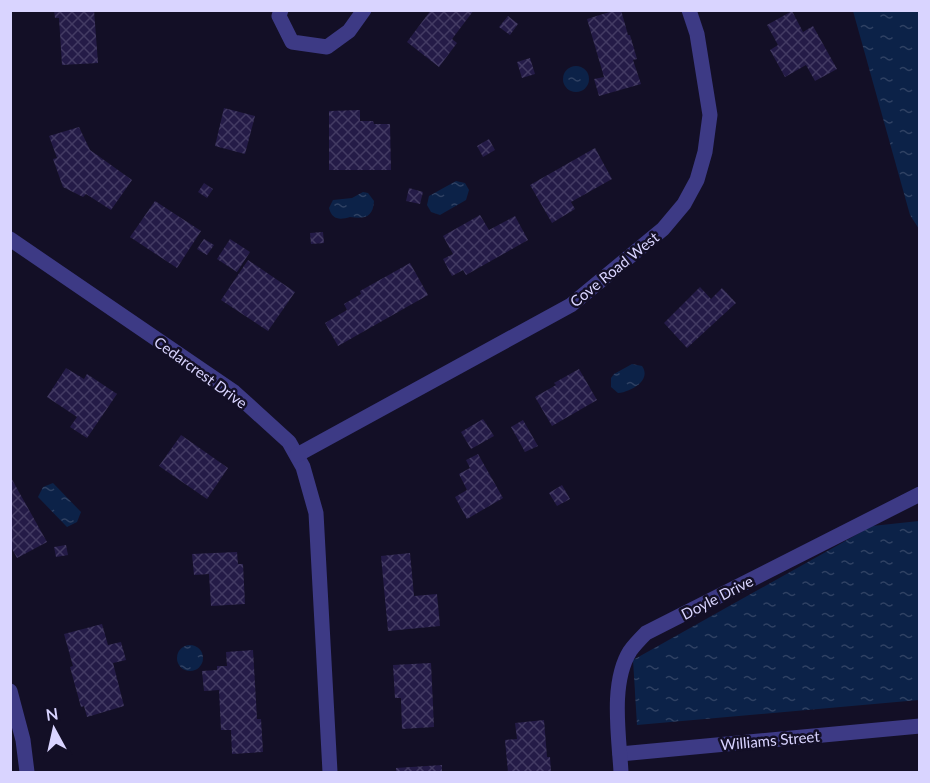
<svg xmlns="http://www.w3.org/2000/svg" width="930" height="783" viewBox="0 0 930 783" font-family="Lato,sans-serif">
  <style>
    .water { fill: url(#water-ripples) }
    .building { fill: url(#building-cross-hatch) }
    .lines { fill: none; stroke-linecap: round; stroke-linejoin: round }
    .street { stroke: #3d3a85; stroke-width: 15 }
    .labels { text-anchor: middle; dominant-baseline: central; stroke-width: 5; stroke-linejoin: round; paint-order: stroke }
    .street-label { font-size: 15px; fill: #d9d4ff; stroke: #130f26 }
  </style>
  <defs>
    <pattern id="water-ripples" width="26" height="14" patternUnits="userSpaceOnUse" patternTransform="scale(1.5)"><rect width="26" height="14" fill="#0c2248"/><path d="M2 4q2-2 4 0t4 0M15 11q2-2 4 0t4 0" fill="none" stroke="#2f4163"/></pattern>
    <pattern id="building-cross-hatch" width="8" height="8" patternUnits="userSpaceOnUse" patternTransform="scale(1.5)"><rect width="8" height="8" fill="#241b47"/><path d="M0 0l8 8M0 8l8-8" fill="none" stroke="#433b63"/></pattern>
  </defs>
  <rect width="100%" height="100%" fill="#130f26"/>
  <g class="water">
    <path d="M853,11H919V229L910,215Z"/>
    <circle cx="576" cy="79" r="13"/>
    <path d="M456,181L465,183L469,190L466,200L440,215L431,212L427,205L429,196Z"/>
    <path d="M363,192L368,193L374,201C373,218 364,219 350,217C340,220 332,220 329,208L333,200L352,198Z"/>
    <path d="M632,364L642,366C652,380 631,392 618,393L611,387V378L614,374Z"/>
    <path d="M53,483L81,512L77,522L67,527L38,497L43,487Z"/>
    <path d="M919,521V700L637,725L633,660L872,526Z"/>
    <circle cx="190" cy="658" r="13"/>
  </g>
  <g class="building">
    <path d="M54,10H94L98,63L62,65L59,18H55Z"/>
    <path d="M431,10H474L452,39L457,43L439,67L407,42Z"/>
    <path d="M616,10H621L628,35H630L637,59L633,60L641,84L599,96L594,79L604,77L587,19Z"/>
    <path d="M792,11L803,32L813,26L837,69L815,81L806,65L785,77L770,50L778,45L767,25Z"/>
    <path d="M508,16L518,24L510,35L499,27Z"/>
    <path d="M530,58L535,74L522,78L517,62Z"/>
    <path d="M224,108L255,116L245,154L215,146Z"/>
    <path d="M360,110V121H373L374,124H390L391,170H329V111Z"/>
    <path d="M79,127L90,150L132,180L111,210L86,194L83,197L63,187L53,159L57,158L49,136Z"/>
    <path d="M489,139L495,150L483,157L477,146Z"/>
    <path d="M595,148L612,179L571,202L575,209L552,223L530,185Z"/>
    <path d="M204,183L213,189L207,198L198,192Z"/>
    <path d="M409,188L423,192L420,204L406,201Z"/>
    <path d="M155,201L201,231L177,268L130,237Z"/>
    <path d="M480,215L489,230L515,216L528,240L466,275L463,270L452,276L443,259L453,254L443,236Z"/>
    <path d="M323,232L324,243L311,244L310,233Z"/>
    <path d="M204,239L214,245L207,255L197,249Z"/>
    <path d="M230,239L250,252L237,272L217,259Z"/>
    <path d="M248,260L295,292L268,331L221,300Z"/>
    <path d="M410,263L428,295L338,346L325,323L347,310L344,304L361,294L360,291Z"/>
    <path d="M700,287L711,299L722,288L736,303L687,348L664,323Z"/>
    <path d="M66,368L84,379L87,374L117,394L87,438L70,427L77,417L47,397Z"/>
    <path d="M579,369L597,400L552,426L535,397L556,385L554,383Z"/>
    <path d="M483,419L494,436L471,449L461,432Z"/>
    <path d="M523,420L538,446L525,452L511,427Z"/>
    <path d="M181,435L228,468L207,499L159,466Z"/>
    <path d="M478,454L503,498L467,519L455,497L467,490L459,474L470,468L466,460Z"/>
    <path d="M10,476L47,542L17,558L10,545Z"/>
    <path d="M562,485L570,499L557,506L549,493Z"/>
    <path d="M66,545L68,555L56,557L54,547Z"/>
    <path d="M237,552L238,564H243L245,604L211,606L209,574L194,575L192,554Z"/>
    <path d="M410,553L414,596L437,594L440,626L388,631L381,556Z"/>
    <path d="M102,624L108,645L121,642L126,660L113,663L124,706L87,717L84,706L81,707L70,667L73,666L64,634Z"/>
    <path d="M253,650L257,719H261L263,752L232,754L231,730H221L219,690L204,691L202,671L217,670V666H227L226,652Z"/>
    <path d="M431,663L434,727L402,729L401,698H395L393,665Z"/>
    <path d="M544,720L547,757H550L551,772H508L505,740L517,739L515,723Z"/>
    <path d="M442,765V772H396V768Z"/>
  </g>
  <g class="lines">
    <g class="street">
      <path d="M281,10L279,16L292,42L327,47L349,31L364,10"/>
      <path d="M10,239L234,392L289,442L303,467L316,513L330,772"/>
      <path d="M297,455L571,305L663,229L684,204L697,180L705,152L710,115L697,34L689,10"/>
      <path d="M10,691L23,740L27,772"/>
      <path d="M620,754L920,726"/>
      <path d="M621,772C619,736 610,683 630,651C635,644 641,638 646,633L920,494"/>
    </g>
  </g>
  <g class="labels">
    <g class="street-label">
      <text transform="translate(614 269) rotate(-39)">Cove Road West</text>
      <text transform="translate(201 372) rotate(36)">Cedarcrest Drive</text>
      <text transform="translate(717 597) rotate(-27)">Doyle Drive</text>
      <text transform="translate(770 740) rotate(-5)">Williams Street</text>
    </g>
  </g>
  <rect width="930" height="783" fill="none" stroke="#d9d4ff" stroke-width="24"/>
  <g transform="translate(54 729) rotate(352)" stroke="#130f26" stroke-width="4.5" paint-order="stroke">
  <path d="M0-4.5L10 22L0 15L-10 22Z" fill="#d9d4ff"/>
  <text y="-9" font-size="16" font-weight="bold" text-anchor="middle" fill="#d9d4ff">N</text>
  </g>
</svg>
